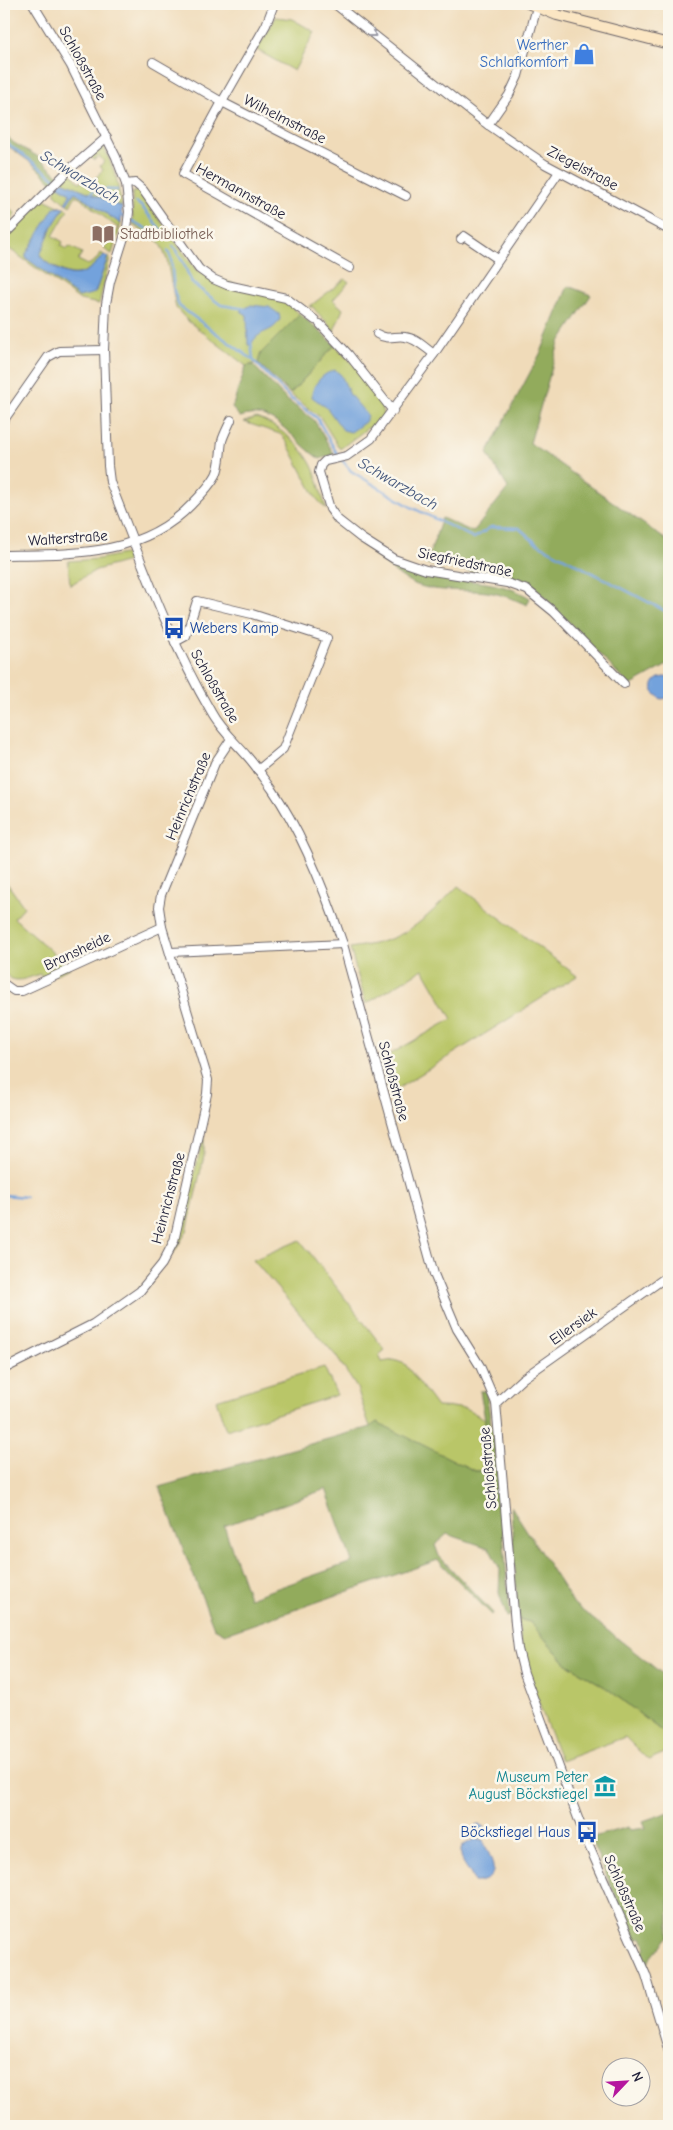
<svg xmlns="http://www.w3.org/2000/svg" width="673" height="2130" viewBox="0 0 673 2130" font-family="'Comic Neue',sans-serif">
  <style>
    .green { fill: #b9c668; stroke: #6e7452 }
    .forest { fill: #92ab5c; stroke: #5a664c; fill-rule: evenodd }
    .water { fill: #73a2dc; stroke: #4a628c }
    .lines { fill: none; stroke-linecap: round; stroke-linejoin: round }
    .stream { stroke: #73a2dc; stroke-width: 2.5 }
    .street-casing { stroke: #6a6367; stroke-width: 10 }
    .secondary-casing { stroke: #6a6367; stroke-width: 12 }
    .street { stroke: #fff; stroke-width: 8 }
    .secondary { stroke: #fbe6c3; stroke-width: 10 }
    .oneway { stroke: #9c9ca7 }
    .labels { text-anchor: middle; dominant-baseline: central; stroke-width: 5; stroke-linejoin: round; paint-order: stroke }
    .shop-label { font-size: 15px; fill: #366cbe; stroke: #fbf7ec; text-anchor: end }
    .street-label { font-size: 15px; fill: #22223b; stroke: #fbf7ec }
    .education-label { font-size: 15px; fill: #785e54; stroke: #fbf7ec; text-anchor: start }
    .transit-label { font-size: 15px; fill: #164399; stroke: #fbf7ec; text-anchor: start }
    .culture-label { font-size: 15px; fill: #0d838f; stroke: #fbf7ec; text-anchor: end }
    .water-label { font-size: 16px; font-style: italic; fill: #42557b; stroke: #fbf7ec }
  </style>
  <rect width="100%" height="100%" fill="#fbf7ec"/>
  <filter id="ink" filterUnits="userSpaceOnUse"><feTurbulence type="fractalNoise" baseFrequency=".02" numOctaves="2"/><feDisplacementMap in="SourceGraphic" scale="10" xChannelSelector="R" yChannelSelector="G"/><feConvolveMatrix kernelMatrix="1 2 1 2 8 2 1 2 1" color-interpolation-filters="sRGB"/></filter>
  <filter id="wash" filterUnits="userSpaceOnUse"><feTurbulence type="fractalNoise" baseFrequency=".0096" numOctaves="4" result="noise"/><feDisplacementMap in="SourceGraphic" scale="20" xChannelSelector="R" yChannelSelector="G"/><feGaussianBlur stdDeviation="1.12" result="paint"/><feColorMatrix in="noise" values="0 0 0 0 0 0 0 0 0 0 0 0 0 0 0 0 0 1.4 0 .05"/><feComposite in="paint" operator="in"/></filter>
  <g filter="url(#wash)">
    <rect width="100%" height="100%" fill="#f0dbb9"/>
    <g class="green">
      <path d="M276,17L292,19L315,32L294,71L257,50Z"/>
      <path d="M101,146L104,147L116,176L122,207L62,181L70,172L79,182L83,181L88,186L103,170L100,166L104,162L99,156L94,160L90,156Z"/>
      <path d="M57,185L69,192L70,195L65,203L55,194V188Z"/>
      <path d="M138,190L197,271L283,301L300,314L261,353L258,363L246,366L188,321L176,308L167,260L163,250L159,242L133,225L132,193Z"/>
      <path d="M75,192L121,224L112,254L104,249L118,228L76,195L70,206L67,204Z"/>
      <path d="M46,200L61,207L54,209L26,254V258L95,293L108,257L110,258L99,304L80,300L4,245V242L42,201Z"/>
      <path d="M4,202L15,213L12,221L4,230Z"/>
      <path d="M64,208L68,210L53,236L63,242L61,246L67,249L69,246L82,253L78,260L88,265L97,259L101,253L104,255C87,273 78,281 55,267C49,264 43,261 40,254L52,227Z"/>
      <path d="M345,279L349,282L333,300L343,309L333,333C330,321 320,318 313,307H309Z"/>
      <path d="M335,345C355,367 382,389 384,420L374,433L369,427L340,449L320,417L290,394Z"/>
      <path d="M257,418C281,427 306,448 315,473C320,485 322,498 327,510L316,498L285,439L280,434L244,422Z"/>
      <path d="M124,554L132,560L96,570L70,585L68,561L98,559Z"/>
      <path d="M4,879L24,907L14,918L70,968L43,980L40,974C27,978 13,986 4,972Z"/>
      <path d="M458,886L577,976L389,1094L380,1060L452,1019L423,969L366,1004L350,948C361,946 373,945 384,941C415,932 436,908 458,886Z"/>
      <path d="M204,1136V1156L187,1231L173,1254Z"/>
      <path d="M300,1240L385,1350L379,1355L382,1362L394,1360L405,1364L437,1407L465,1408L485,1419L483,1471H476L370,1427L357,1388L336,1356L253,1260Z"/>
      <path d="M324,1367L337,1395L226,1430L216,1400Z"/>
      <path d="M518,1619L530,1622L566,1663L608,1689L669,1737V1751L648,1760L625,1737L561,1761C543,1713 523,1670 518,1619Z"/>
    </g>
    <g class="forest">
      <path d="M4,134L14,143L37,156L59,176L52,183L34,165L4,143Z"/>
      <path d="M568,286L591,295L559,343L530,443L669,542V664L630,686L529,581L426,564L442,518L473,532L508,488L487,453L541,352Z"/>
      <path d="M300,314L335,345L290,394L258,363L261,353Z"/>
      <path d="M253,365L287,400L314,420L334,454L320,459C294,443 275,405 240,417L232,408L246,366Z"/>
      <path d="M362,542C382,556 401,567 424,574C459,583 498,578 530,598L527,605C514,599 501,594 487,592C464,589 439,593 417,585C400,579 375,555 361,543Z"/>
      <path d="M480,1391H486L498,1471L510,1616L507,1617L499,1593L500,1569L489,1548L447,1534L435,1545L439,1556L493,1613L492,1615L438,1560L225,1634L214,1628L159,1487L370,1427L377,1422L475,1471H482L485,1419ZM326,1489L352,1562L249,1598L224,1526Z"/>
      <path d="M511,1506L574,1604L669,1679V1737L608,1689L566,1663L530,1622L518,1619Z"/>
      <path d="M669,1812V1936L646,1964L641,1951L646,1948L642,1937L635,1940L590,1838L628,1827L630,1830L646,1828L643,1821Z"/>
    </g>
    <g class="water">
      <path d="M62,181L122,207L121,224L75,192L67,204L65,203L70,195L69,192L57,185Z"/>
      <path d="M61,207L64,208L52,227L40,255C43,261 49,264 55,268C78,281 87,273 104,255L108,257L95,293L79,297L26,258V254L54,208Z"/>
      <path d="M251,305L269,307L279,314L280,319C272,335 259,328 251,345H248L247,315L241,311Z"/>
      <path d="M335,370L341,375L350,395L368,416L365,422L351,432L343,430L327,408L312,397C313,383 322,374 335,370Z"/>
      <path d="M665,677L669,678V698L661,699L653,692C651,683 656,677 665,677Z"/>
      <circle cx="479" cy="1831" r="6"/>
      <path d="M475,1839L483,1841C486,1847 493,1861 493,1867C495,1878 482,1883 474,1882C470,1868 457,1862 462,1846Z"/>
    </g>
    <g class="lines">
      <g class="stream">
        <path d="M4,141L57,180"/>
        <path d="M89,196L95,189L117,190"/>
        <path d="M136,202L142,207L166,236"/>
        <path d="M119,214L147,229"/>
        <path d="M173,246L183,262L192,283L221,305L246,309"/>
        <path d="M168,251L171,258L174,291L179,306L253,360L290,398L317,418L338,455L351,471L411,507L474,538L491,527L519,528L536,543L669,613"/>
        <path d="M251,342L253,360"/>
        <path d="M4,1195L26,1197"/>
      </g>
    </g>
  </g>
  <g filter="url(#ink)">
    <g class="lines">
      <g class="street-casing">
        <g id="street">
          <path d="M33,4L71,66L116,157L126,184L129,212L127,228L110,282L106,304L104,350L108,466L110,482C141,560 169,640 211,712C220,729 234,741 247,756C256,766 264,778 272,789C302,832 326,894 343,944L434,1274L457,1329L480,1366L496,1403L515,1624L518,1649L524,1673L585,1837L646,1975L669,2052"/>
          <path d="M274,4L266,25L222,102L183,174L350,268"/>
          <path d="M335,4L484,122L545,164L669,230"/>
          <path d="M153,62L222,102L406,196"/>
          <path d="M488,125L509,95L518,76L537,7"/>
          <path d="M559,172L434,354L371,439L347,456L325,461L321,465L319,472L330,509L338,520L361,538L394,559L426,570L507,583L527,590L554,612L624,684"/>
          <path d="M126,184L135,183L143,190L199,269L213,279L227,285L286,298L315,320"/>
          <path d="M4,235L71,168L107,137"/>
          <path d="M461,239L464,236L498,259"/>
          <path d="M320,324L349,355L393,411"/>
          <path d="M377,334C389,341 394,335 405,337C416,338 425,348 434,354"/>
          <path d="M4,420L48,357L59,351L104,350"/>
          <path d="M4,555C71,554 142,557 192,504C201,495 210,486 216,475C221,464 220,453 222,441C224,434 228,427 231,420"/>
          <path d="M175,642L186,636L197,601L252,614L327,638L283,749L258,770"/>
          <path d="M171,952L343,944"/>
          <path d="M4,984L14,991H22L162,927"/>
          <path d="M4,1369L93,1324L140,1291L162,1264L174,1241L207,1094L208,1080L162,927L159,907L161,895L215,763L231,739"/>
          <path d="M496,1403L522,1379L669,1275"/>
        </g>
      </g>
      <g class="secondary-casing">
        <path id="secondary" d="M530,4L557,15L669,44"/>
      </g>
      <use href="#street" class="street"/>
      <use href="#secondary" class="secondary"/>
    </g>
    <defs><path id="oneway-chevron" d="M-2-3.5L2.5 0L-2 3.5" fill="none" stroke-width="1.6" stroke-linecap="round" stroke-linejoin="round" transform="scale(1.25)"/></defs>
    <use class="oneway" href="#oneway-chevron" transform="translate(373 34) rotate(38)"/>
  </g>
  <defs>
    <g id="shop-bare" transform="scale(1.725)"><path d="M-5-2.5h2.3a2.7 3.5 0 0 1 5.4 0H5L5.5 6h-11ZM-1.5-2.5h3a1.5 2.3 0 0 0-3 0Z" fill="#3f7fe0" stroke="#fbf7ec" stroke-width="2.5" paint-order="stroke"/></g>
    <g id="library-bare" transform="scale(1.725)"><path d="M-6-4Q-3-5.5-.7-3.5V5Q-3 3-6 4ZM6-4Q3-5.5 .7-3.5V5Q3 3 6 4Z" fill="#8d6e63" stroke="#fbf7ec" stroke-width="2.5" paint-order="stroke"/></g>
    <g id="bus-bare" transform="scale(1.725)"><path d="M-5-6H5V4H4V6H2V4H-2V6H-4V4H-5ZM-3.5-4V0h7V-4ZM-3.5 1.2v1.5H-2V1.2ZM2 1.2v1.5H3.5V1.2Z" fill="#1a4fb4" stroke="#fbf7ec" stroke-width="2.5" paint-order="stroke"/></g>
    <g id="museum-bare" transform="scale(1.725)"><path d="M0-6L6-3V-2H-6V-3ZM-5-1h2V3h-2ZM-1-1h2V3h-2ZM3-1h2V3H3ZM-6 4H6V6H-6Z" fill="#0f9aa8" stroke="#fbf7ec" stroke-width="2.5" paint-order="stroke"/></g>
  </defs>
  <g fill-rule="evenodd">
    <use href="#shop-bare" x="584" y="54"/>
    <use href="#library-bare" x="103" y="234"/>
    <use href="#bus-bare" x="174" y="628"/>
    <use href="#museum-bare" x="605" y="1786"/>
    <use href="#bus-bare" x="587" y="1832"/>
  </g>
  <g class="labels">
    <g class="shop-label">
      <text x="568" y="45">Werther<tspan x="568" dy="17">Schlafkomfort</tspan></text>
    </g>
    <g class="street-label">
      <text transform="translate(83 63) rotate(61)">Schloßstraße</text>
      <text transform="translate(285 119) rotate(27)">Wilhelmstraße</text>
      <text transform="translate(583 168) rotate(28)">Ziegelstraße</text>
      <text transform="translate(241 191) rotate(29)">Hermannstraße</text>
      <text transform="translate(68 538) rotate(-4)">Walterstraße</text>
      <text transform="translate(465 562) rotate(12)">Siegfriedstraße</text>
      <text transform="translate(215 686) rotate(60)">Schloßstraße</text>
      <text transform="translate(188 796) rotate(-67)">Heinrichstraße</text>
      <text transform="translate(77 951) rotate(-25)">Bransheide</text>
      <text transform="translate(394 1081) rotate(75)">Schloßstraße</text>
      <text transform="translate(168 1198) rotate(-75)">Heinrichstraße</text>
      <text transform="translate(573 1326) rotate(-35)">Ellersiek</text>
      <text transform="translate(488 1468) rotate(-95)">Schloßstraße</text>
      <text transform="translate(625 1893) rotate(66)">Schloßstraße</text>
    </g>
    <g class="education-label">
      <text x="120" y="234">Stadtbibliothek</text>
    </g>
    <g class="transit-label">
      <text x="190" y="628">Webers Kamp</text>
      <text x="570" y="1832" text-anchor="end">Böckstiegel Haus</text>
    </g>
    <g class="culture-label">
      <text x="588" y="1777">Museum Peter<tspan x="588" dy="17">August Böckstiegel</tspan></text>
    </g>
    <g class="water-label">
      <text transform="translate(80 177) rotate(31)">Schwarzbach</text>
      <text transform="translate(398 484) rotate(30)">Schwarzbach</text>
    </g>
  </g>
  <rect width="673" height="2130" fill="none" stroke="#fbf7ec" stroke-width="20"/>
  <g transform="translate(626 2082) rotate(65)"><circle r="24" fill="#fbf7ec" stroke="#a4a2a5"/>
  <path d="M0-4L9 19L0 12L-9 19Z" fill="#b5179e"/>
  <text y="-8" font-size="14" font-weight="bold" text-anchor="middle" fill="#22223b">N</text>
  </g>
</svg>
